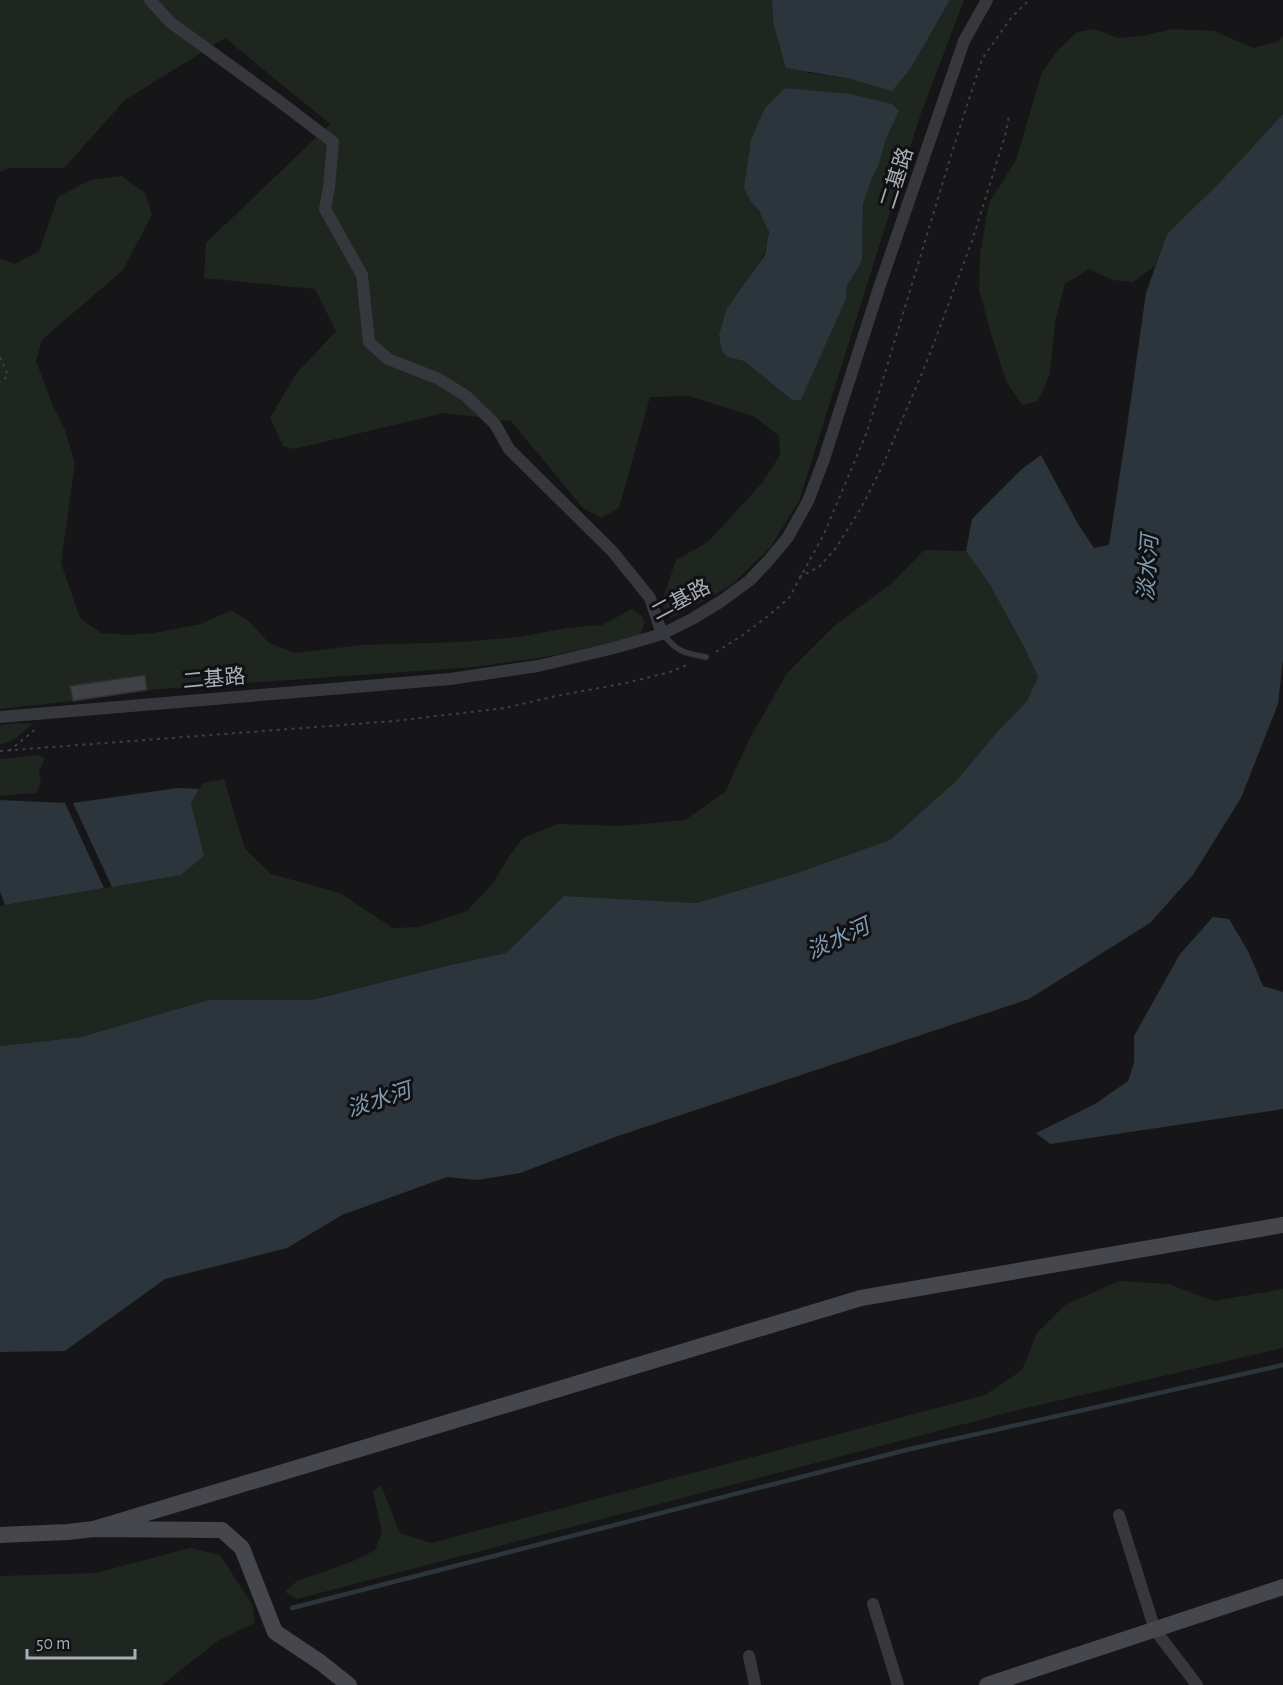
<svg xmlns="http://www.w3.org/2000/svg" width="1283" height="1685" viewBox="0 0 1283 1685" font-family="'Alegreya Sans','Noto Sans SC',sans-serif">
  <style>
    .green { fill: #1e261f; fill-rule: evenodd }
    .water { fill: #2c353c }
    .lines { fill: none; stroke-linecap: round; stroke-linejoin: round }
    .stream { stroke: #2c353c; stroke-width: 4.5 }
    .building { fill: #404145; stroke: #303034; stroke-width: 1.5 }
    .path { stroke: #3d3f44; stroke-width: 2; stroke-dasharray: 3 4.5; stroke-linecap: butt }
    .lane { stroke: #37383d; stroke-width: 6 }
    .street { stroke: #37383d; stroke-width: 12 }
    .secondary { stroke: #45474d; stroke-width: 16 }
    .labels { text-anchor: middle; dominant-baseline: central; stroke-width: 6; stroke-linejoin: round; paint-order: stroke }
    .street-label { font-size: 21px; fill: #a8adb8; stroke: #111113 }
    .water-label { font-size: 22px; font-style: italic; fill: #7f9bb3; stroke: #111113 }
  </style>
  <rect width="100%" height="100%" fill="#161618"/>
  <g class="green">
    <path d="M0,0H772L773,22L808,73L851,79L911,68L950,0H964L920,116L799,501L770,548L730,586L671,618L661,604L676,560L708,542L762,483L780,455L779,436L753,416L688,396L650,397L619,508L601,518L583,508L511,421L444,413L294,449L283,446L270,418L296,374L336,331L315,289L204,278L206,243L330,124L225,38L125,100L64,168H9L0,172ZM785,88L811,91L899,111L886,139L879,164L871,181L863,204L862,261L847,286L846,299L801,400H792L744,361L727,308C740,290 774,252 768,230C765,220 758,210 751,202Z"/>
    <path d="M1095,29L1117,38L1142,36L1173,29L1214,31L1253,48L1277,42L1283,36V114L1221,181L1167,234L1155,266L1133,282L1112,280L1089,269L1065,284L1055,321L1050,374L1038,401L1022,405L1006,381L992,337L979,290L980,254L989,203L1016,160L1042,72L1058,50L1077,32Z"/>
    <path d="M122,176L146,194L152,215L123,270L42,340L36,361L53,406L65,430L75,463L61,563L80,618L101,633L129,635L154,633L201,624L231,610L249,621L269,643L295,653L361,645L461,642L519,637L567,628L602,625L632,609L641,615L645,622L640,635L607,644L540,658L474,667L147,690L144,675L71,686L73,701L0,709V258L15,264L39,251L58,197L90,180Z"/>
    <path d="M924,550L966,551L990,585L1024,647L1038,677L1027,701L998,731L956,781L890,840L794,874L696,903L564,896L506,953L446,966L312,1000H208L81,1037L0,1046V906L181,875L204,856L190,803L203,783L224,779L245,849L271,874L340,893L393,928L419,927L467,911L494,882L508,858L523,838L558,824L620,826L685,820L725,792L749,740L787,673L834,626L891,584Z"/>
    <path d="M20,723L32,724C22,733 13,743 0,744V725Z"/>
    <path d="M39,755L45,759L39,771L41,783L36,793L0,796V759Z"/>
    <path d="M1119,1281L1169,1284L1213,1301L1283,1289V1348L1010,1412L297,1599L285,1592L297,1581L351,1562L375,1550L382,1532L373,1492L381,1485L400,1533L431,1543L985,1395L1022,1370L1037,1333L1065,1305Z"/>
    <path d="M190,1548L220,1555L252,1604L255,1623L219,1640L162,1685H0V1576L96,1573Z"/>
  </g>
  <g class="water">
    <path d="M772,0H950L911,68L892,91L851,79L786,68L773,22Z"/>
    <path d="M785,88L850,94L892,104L899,111L886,139L879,164L871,181L863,204L862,261L847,286L846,299L801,400H792L744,361L728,357L722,351L719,335L727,308L765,255L769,232L759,211L751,202L744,188L751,140L765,108Z"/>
    <path d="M1283,114V659L1278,704L1241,798L1193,875L1150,923L1029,999L618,1136L520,1173L477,1180L447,1177L342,1215L287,1248L165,1279L65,1351L0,1352V1046L81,1037L208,1000H312L446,966L506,953L564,896L696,903L794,874L890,840L956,781L998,731L1027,701L1038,677L1024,647L990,585L966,551L972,519L1022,469L1041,455L1078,524L1094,548L1109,545L1126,434L1146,293L1167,234L1221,181Z"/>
    <path d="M178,788L199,789L191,803L204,856L181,875L112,887L73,803Z"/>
    <path d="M0,800L65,803L104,888L5,905L0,892Z"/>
    <path d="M1213,917L1229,919L1248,951L1263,986L1283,992V1109L1050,1144L1036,1133L1095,1104L1128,1081L1134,1063V1036L1180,954Z"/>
  </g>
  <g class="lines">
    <path class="stream" d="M292,1608L906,1450L1283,1365"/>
  </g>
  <path class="building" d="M145,675L147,690L73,701L70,686Z"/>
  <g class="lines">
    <g class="path">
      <path d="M0,357L8,376L0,382"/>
      <path d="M799,577L819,567L836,548L861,508L882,467L928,359L972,241L1005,136L1009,116"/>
      <path d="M716,652L743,635L768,616L789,598L824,534L867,432L953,149L982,59L1011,18L1029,0"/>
      <path d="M0,751L394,721L505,708L556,696L626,683L670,672L689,664"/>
      <path d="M9,751L37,728"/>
    </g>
    <path class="lane" d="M663,634C677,652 684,653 706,657"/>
    <g class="street">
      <path d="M150,0L170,22L275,98L333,142L329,187L325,209L362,275L369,342L388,359L439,379L466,396L495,424L509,449L613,552L650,598L662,634"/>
      <path d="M0,717L450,679L538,666L614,648L662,634L692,619L720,602L749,581L769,560L788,537L808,501L824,459L879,288L964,41L987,0"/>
      <path d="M1119,1515L1155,1630L1197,1685"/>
      <path d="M873,1604L898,1685"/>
      <path d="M749,1656L755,1685"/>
    </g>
    <g class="secondary">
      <path d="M94,1529L861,1298L1283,1225"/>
      <path d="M0,1535L68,1532L94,1529L222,1530L242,1548L275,1632L320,1662L349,1685"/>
      <path d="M987,1685L1283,1587"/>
    </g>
  </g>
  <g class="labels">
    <g class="street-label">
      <text transform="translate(897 178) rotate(-72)">二基路</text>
      <text transform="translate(681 600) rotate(-28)">二基路</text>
      <text transform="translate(214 679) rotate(-5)">二基路</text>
    </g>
    <g class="water-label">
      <text transform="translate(1148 568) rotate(-86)">淡水河</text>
      <text transform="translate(838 939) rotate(-25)">淡水河</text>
      <text transform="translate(379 1100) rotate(-18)">淡水河</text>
    </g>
  </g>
  <path d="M27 1649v9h108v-9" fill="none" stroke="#a8adb8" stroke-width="3"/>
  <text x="36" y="1649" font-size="18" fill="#a8adb8" stroke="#111113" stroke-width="4.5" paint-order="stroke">50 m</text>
</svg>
